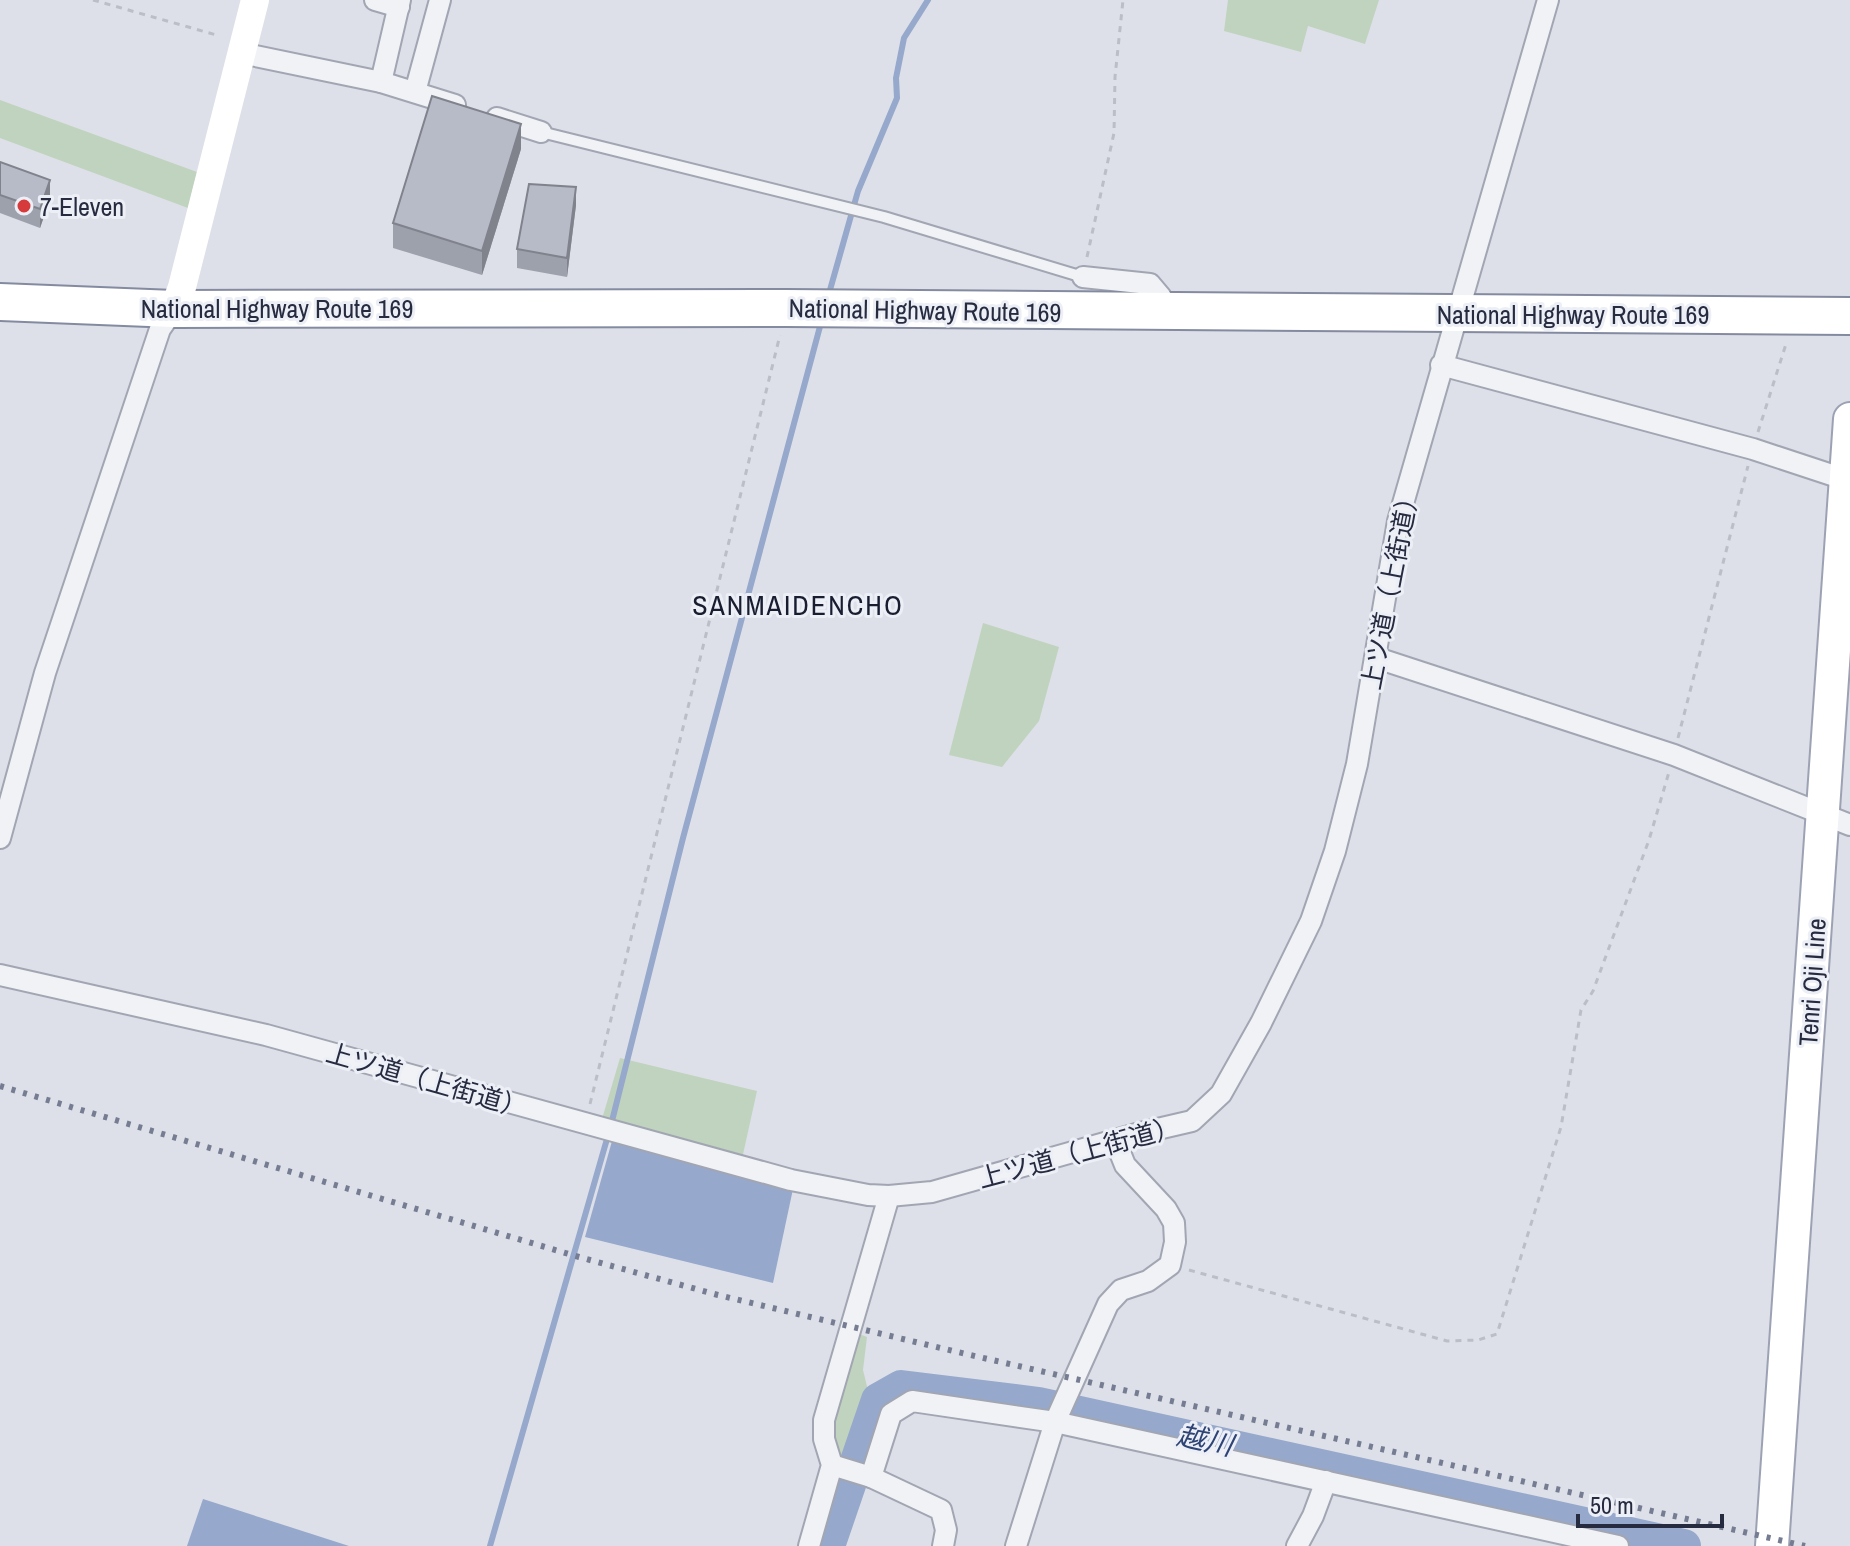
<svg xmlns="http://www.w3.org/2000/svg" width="1850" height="1546" viewBox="0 0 1850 1546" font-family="'Archivo Narrow','Noto Sans JP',sans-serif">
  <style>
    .green { fill: #c0d3be }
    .water { fill: #96a8cb }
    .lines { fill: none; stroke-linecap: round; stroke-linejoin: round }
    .stream { stroke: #96a8cb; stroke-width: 6 }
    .river { stroke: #96a8cb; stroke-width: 34 }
    .lane-casing { stroke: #a2a6b2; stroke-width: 14 }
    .street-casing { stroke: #a2a6b2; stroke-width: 24 }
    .primary-casing { stroke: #9ca2b4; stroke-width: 36 }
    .highway-casing { stroke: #848ba0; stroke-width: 40 }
    .path { stroke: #bbbec7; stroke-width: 3; stroke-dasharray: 6 6; stroke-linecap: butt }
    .lane { stroke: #f0f2f6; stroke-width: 10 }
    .street { stroke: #f0f2f6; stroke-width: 20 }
    .secondary { stroke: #fff; stroke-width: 28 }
    .primary { stroke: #fff; stroke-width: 32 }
    .highway { stroke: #fff; stroke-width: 36 }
    .rail { stroke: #767d93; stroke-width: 6; stroke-dasharray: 4 8; stroke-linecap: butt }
    .wall { fill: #9da1ac }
    .shaded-wall { fill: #80838c }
    .building { fill: #b7bbc8; stroke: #80838c; stroke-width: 2 }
    .poi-dot { fill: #d63a3a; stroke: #edeff6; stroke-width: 3 }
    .labels { text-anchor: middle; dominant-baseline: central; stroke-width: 6; stroke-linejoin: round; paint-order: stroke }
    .poi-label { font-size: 26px; fill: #262b40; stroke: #edeff6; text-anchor: start }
    .street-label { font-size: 26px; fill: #262b40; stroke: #edeff6 }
    .neighbourhood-label { font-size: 28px; letter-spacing: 2px; fill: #181d30; stroke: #edeff6 }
    .water-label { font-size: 28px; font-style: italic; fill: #2e4376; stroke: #edeff6 }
  </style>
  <rect width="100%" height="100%" fill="#dde0e8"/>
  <g class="green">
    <path d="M1228,0H1379L1365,44L1308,26L1301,52L1224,31Z"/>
    <path d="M0,100L197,172L188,208L0,138Z"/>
    <path d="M983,623L1059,647L1039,721L1002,767L949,755Z"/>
    <path d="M620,1058L757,1091L742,1159L602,1119Z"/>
    <path d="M851,1331L867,1337L863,1370L873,1411L852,1471L833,1465L826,1420Z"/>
  </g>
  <g class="water">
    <path d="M612,1141L793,1189L773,1283L585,1237Z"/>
    <path d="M203,1499L349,1546H187Z"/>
  </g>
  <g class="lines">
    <g class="stream">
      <path d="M828,297L858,191L897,98L896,78L904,38L928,0"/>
      <path d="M490,1546L611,1125L683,838L822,319"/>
    </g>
    <path class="river" d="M828,1546L878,1400L901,1387L1039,1404L1684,1546"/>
    <g class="lane-casing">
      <path id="lane" d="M541,132L884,217L1083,277"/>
    </g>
    <g class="street-casing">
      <g id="street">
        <path d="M375,0L399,7"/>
        <path d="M241,53L381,82L455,105"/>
        <path d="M381,82L400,0"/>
        <path d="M415,92L440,0"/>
        <path d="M497,118L541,132"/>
        <path d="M1083,277L1150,284L1161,297V312"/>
        <path d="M1441,365L1753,449L1850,481"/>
        <path d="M1377,658L1674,755L1850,825"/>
        <path d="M0,838L45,673L160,329L174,309"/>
        <path d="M0,975L266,1035L791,1180L868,1195L889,1196L932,1192L1136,1134L1192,1121L1221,1094L1261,1023L1311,921L1335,851L1357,764L1398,521L1548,0"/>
        <path d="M832,1465L871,1477L941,1510L946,1530L943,1546"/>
        <path d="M871,1477L891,1414L912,1401L1055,1422L1618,1546"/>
        <path d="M809,1546L832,1465L824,1439V1420L889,1196"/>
        <path d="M1016,1546L1055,1422L1108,1304L1121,1290L1148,1281L1170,1265L1175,1242L1174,1223L1166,1209L1125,1165L1115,1140"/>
        <path d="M1297,1546L1313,1516L1326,1481"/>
      </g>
    </g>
    <g class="primary-casing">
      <path id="primary" d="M1772,1546L1850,419"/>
    </g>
    <g class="highway-casing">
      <path id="highway" d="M0,302L174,309L786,308L1850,316"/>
    </g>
    <g class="path">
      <path d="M93,0L220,36"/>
      <path d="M1087,257L1114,133L1115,77L1123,0"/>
      <path d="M1758,432L1786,344"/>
      <path d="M1678,738L1748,466"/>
      <path d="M590,1104L780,335"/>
      <path d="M1189,1270L1447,1341L1478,1340L1497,1334L1561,1127L1581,1010L1593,991L1649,840L1669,772"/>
    </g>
    <use href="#lane" class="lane"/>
    <use href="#street" class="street"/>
    <path class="secondary" d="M174,309L182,287L255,0"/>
    <use href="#primary" class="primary"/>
    <use href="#highway" class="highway"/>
    <path class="rail" d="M0,1086L579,1257L718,1295L966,1354L1805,1546"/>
  </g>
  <g class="wall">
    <path d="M521,149L482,275L393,248V223Z"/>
    <path d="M0,162L50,199L40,228L0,213Z"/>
    <path d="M576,205L567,277L517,268V249Z"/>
  </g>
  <g class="shaded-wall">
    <path d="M521,124V149L482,275V251Z"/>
    <path d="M50,180V199L40,228V209Z"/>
    <path d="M576,187V205L567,277V258Z"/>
  </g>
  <g class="building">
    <path d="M432,96L521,124L482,251L393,223Z"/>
    <path d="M0,162L50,180L40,209L0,195Z"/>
    <path d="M529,184L576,187L567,258L517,249Z"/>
  </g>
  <circle class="poi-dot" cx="24" cy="206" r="8"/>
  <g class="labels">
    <g class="poi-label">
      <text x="40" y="206">7-Eleven</text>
    </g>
    <g class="street-label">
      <text x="277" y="308">National Highway Route 169</text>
      <text transform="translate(925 310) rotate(1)">National Highway Route 169</text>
      <text x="1573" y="314">National Highway Route 169</text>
      <text transform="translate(1390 587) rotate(-79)">上ツ道（上街道）</text>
      <text transform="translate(1812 982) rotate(-86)">Tenri Oji Line</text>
      <text transform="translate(427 1080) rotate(16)">上ツ道（上街道）</text>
      <text transform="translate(1079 1152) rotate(-15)">上ツ道（上街道）</text>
    </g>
    <g class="neighbourhood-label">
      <text x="798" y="605">SANMAIDENCHO</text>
    </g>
    <g class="water-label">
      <text transform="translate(1205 1440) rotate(12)">越川</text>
    </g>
  </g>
  <path d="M1578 1514v12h144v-12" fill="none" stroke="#262b40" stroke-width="4"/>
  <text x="1590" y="1514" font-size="24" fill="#262b40" stroke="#edeff6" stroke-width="6" paint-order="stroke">50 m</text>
</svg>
